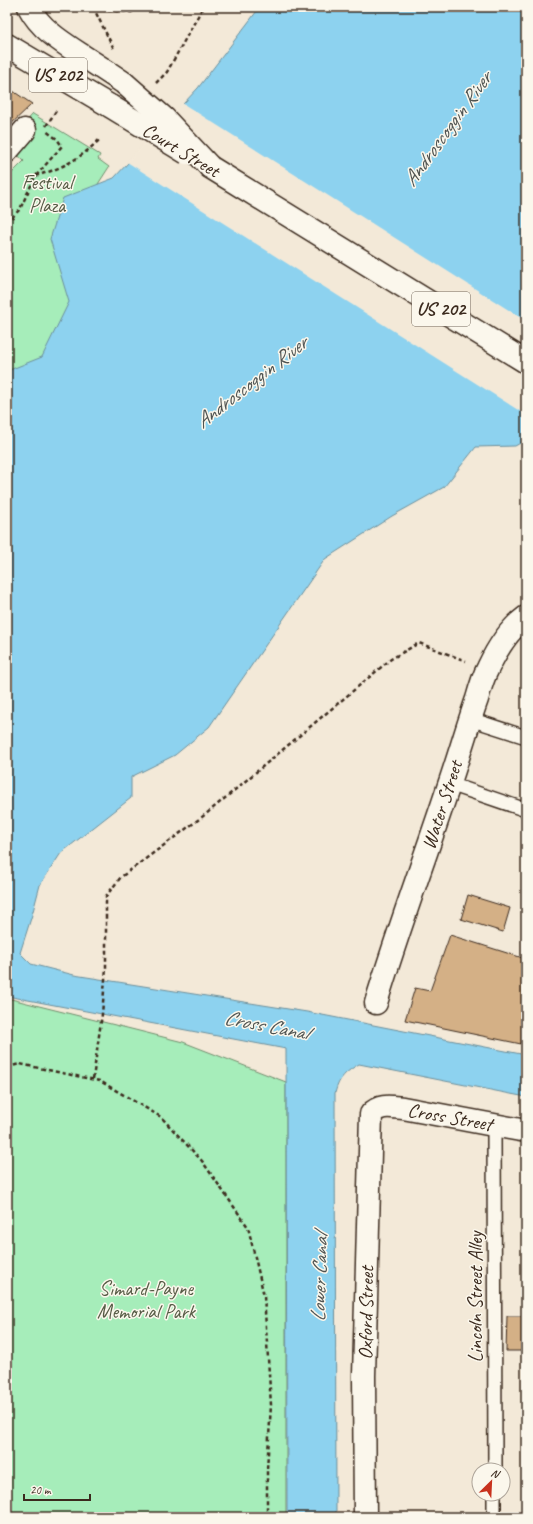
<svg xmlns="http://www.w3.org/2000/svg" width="533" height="1524" viewBox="0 0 533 1524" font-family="Caveat,sans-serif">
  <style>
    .green { fill: #a6edba; stroke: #708c6c }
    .water { fill: #8dd2ef; stroke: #6c8f9b }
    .pier { fill: #f3e9d8 }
    .building { fill: #d4b086; stroke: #3b2a1e }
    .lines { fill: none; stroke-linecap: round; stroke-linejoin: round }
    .service-casing { stroke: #3b2a1e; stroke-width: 16 }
    .minor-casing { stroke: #3b2a1e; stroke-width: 25 }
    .trunk-casing { stroke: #3b2a1e; stroke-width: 25 }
    .path { stroke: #3b2a1e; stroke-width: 2.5; stroke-dasharray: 4 3; stroke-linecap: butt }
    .service { stroke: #fbf7ec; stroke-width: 13 }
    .minor { stroke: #fbf7ec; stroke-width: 22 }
    .trunk { stroke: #fbf7ec; stroke-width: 22 }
    .trunk-bridge-casing { stroke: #3b2a1e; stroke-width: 25; stroke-linecap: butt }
    .trunk-bridge { stroke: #fbf7ec; stroke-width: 22 }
    .labels { text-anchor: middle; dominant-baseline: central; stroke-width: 3; stroke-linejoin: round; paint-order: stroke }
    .shield { fill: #fbf7ec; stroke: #75685c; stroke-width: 1 }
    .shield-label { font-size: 19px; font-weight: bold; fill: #3b2a1e }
    .street-label { font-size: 20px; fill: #3b2a1e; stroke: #fbf7ec }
    .park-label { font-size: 20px; fill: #565b45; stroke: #fbf7ec }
    .water-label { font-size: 21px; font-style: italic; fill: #505452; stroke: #fbf7ec }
  </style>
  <rect width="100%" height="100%" fill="#f3e9d8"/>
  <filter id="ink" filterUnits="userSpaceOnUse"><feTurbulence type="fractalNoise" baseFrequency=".025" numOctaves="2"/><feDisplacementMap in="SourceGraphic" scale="8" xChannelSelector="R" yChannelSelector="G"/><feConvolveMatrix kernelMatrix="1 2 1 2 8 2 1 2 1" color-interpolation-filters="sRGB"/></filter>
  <g filter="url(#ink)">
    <g class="green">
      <path d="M33,114L100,155L98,159L109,167L89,198L81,335L27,368L7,371V178L24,161L7,145V142Z"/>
      <path d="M7,998L183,1042L286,1082V1517H7Z"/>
    </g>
    <path class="water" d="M260,7H526V440L515,446L476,447L444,487L392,516L325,559L209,727L175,755L131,777V798L61,853L40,885L32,915L20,953L31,964L74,975L307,1012L526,1055V1097L359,1064C346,1072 339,1077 335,1093L336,1517H287L286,1049L7,996V371L42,357L69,302L50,239L63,198L114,178L198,88Z"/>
    <path class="pier" d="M182,103L526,321V415L127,162Z"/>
    <g class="building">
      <path d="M7,87L32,104L7,128Z"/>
      <path d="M468,895L510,908L503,932L461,919Z"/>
      <path d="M450,935L526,959V1045L405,1020L415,988L430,991Z"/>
      <path d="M507,1316H526V1351H506Z"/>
    </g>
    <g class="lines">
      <g class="service-casing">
        <g id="service">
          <path d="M470,719L526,737"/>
          <path d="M450,784L526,810"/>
          <path d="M494,1125L495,1470"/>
          <path d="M494,1517V1494"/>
        </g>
      </g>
      <g class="minor-casing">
        <g id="minor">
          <path d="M7,151L25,130"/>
          <path d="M376,1003C398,930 425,858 449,785C459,756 467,727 477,699C480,688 483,677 488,668C497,649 509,629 526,617"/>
          <path d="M365,1517L364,1376L371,1114C380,1104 391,1107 403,1108L526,1131"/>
        </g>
      </g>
      <g class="trunk-casing">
        <g id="trunk">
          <path d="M29,7C40,29 63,43 83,56C97,65 111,74 124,83"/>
          <path d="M7,45L110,106"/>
          <path d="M210,167L526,362"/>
        </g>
      </g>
      <g class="path">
        <path d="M93,7L114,49"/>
        <path d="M94,9L131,12L148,7"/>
        <path d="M156,83L167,72L203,7"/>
        <path d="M46,126L56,111"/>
        <path d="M35,176C61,169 80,159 99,140"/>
        <path d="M7,223L20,209L35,177L62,146L57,139L46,131"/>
        <path d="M7,1067L20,1064L100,1081L161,1117L202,1161L248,1227L264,1296L271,1405L267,1469V1517"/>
        <path d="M93,1079L102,1014L106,968V896L121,877L206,814L391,659L419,643L466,661"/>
      </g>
      <use href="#service" class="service"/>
      <use href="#minor" class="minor"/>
      <use href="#trunk" class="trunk"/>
      <g class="trunk-bridge-casing">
        <g id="trunk-bridge">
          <path d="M124,83L165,119L210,167"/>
          <path d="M110,106L187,153"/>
        </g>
      </g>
      <use href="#trunk-bridge" class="trunk-bridge"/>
    </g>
  </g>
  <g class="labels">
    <g class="shield">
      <rect x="29" y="58" width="58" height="34" rx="3"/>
      <rect x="412" y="292" width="58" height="34" rx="3"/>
    </g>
    <g class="shield-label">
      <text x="58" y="75">US 202</text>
      <text x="441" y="309">US 202</text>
    </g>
    <g class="street-label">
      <text transform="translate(181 150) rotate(31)">Court Street</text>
      <text transform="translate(442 805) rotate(-72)">Water Street</text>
      <text transform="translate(450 1117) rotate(10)">Cross Street</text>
      <text transform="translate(475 1297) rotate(-90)">Lincoln Street Alley</text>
      <text transform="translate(366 1313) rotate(-89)">Oxford Street</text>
    </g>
    <g class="park-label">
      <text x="47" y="182">Festival<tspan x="47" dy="23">Plaza</tspan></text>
      <text x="146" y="1288">Simard-Payne<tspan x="146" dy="23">Memorial Park</tspan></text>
    </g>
    <g class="water-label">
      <text transform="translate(447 129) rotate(-54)">Androscoggin River</text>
      <text transform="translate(251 382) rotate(-38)">Androscoggin River</text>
      <text transform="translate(266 1025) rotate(11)">Cross Canal</text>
      <text transform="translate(319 1278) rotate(-88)">Lower Canal</text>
    </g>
  </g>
  <rect width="533" height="1524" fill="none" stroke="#fbf7ec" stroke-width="24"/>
  <rect x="12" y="12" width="509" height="1500" fill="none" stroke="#3b2a1e" stroke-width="1.5" filter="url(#ink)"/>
  <g transform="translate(491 1482) rotate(24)"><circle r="19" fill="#fbf7ec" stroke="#aea59a"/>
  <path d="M0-3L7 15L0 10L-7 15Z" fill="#c8321e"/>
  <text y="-6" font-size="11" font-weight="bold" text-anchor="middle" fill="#3b2a1e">N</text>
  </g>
  <path d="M24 1494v6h66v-6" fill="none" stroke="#3b2a1e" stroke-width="2"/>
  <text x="30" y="1494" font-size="12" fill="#3b2a1e" stroke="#fbf7ec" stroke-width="3" paint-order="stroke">20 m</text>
</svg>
